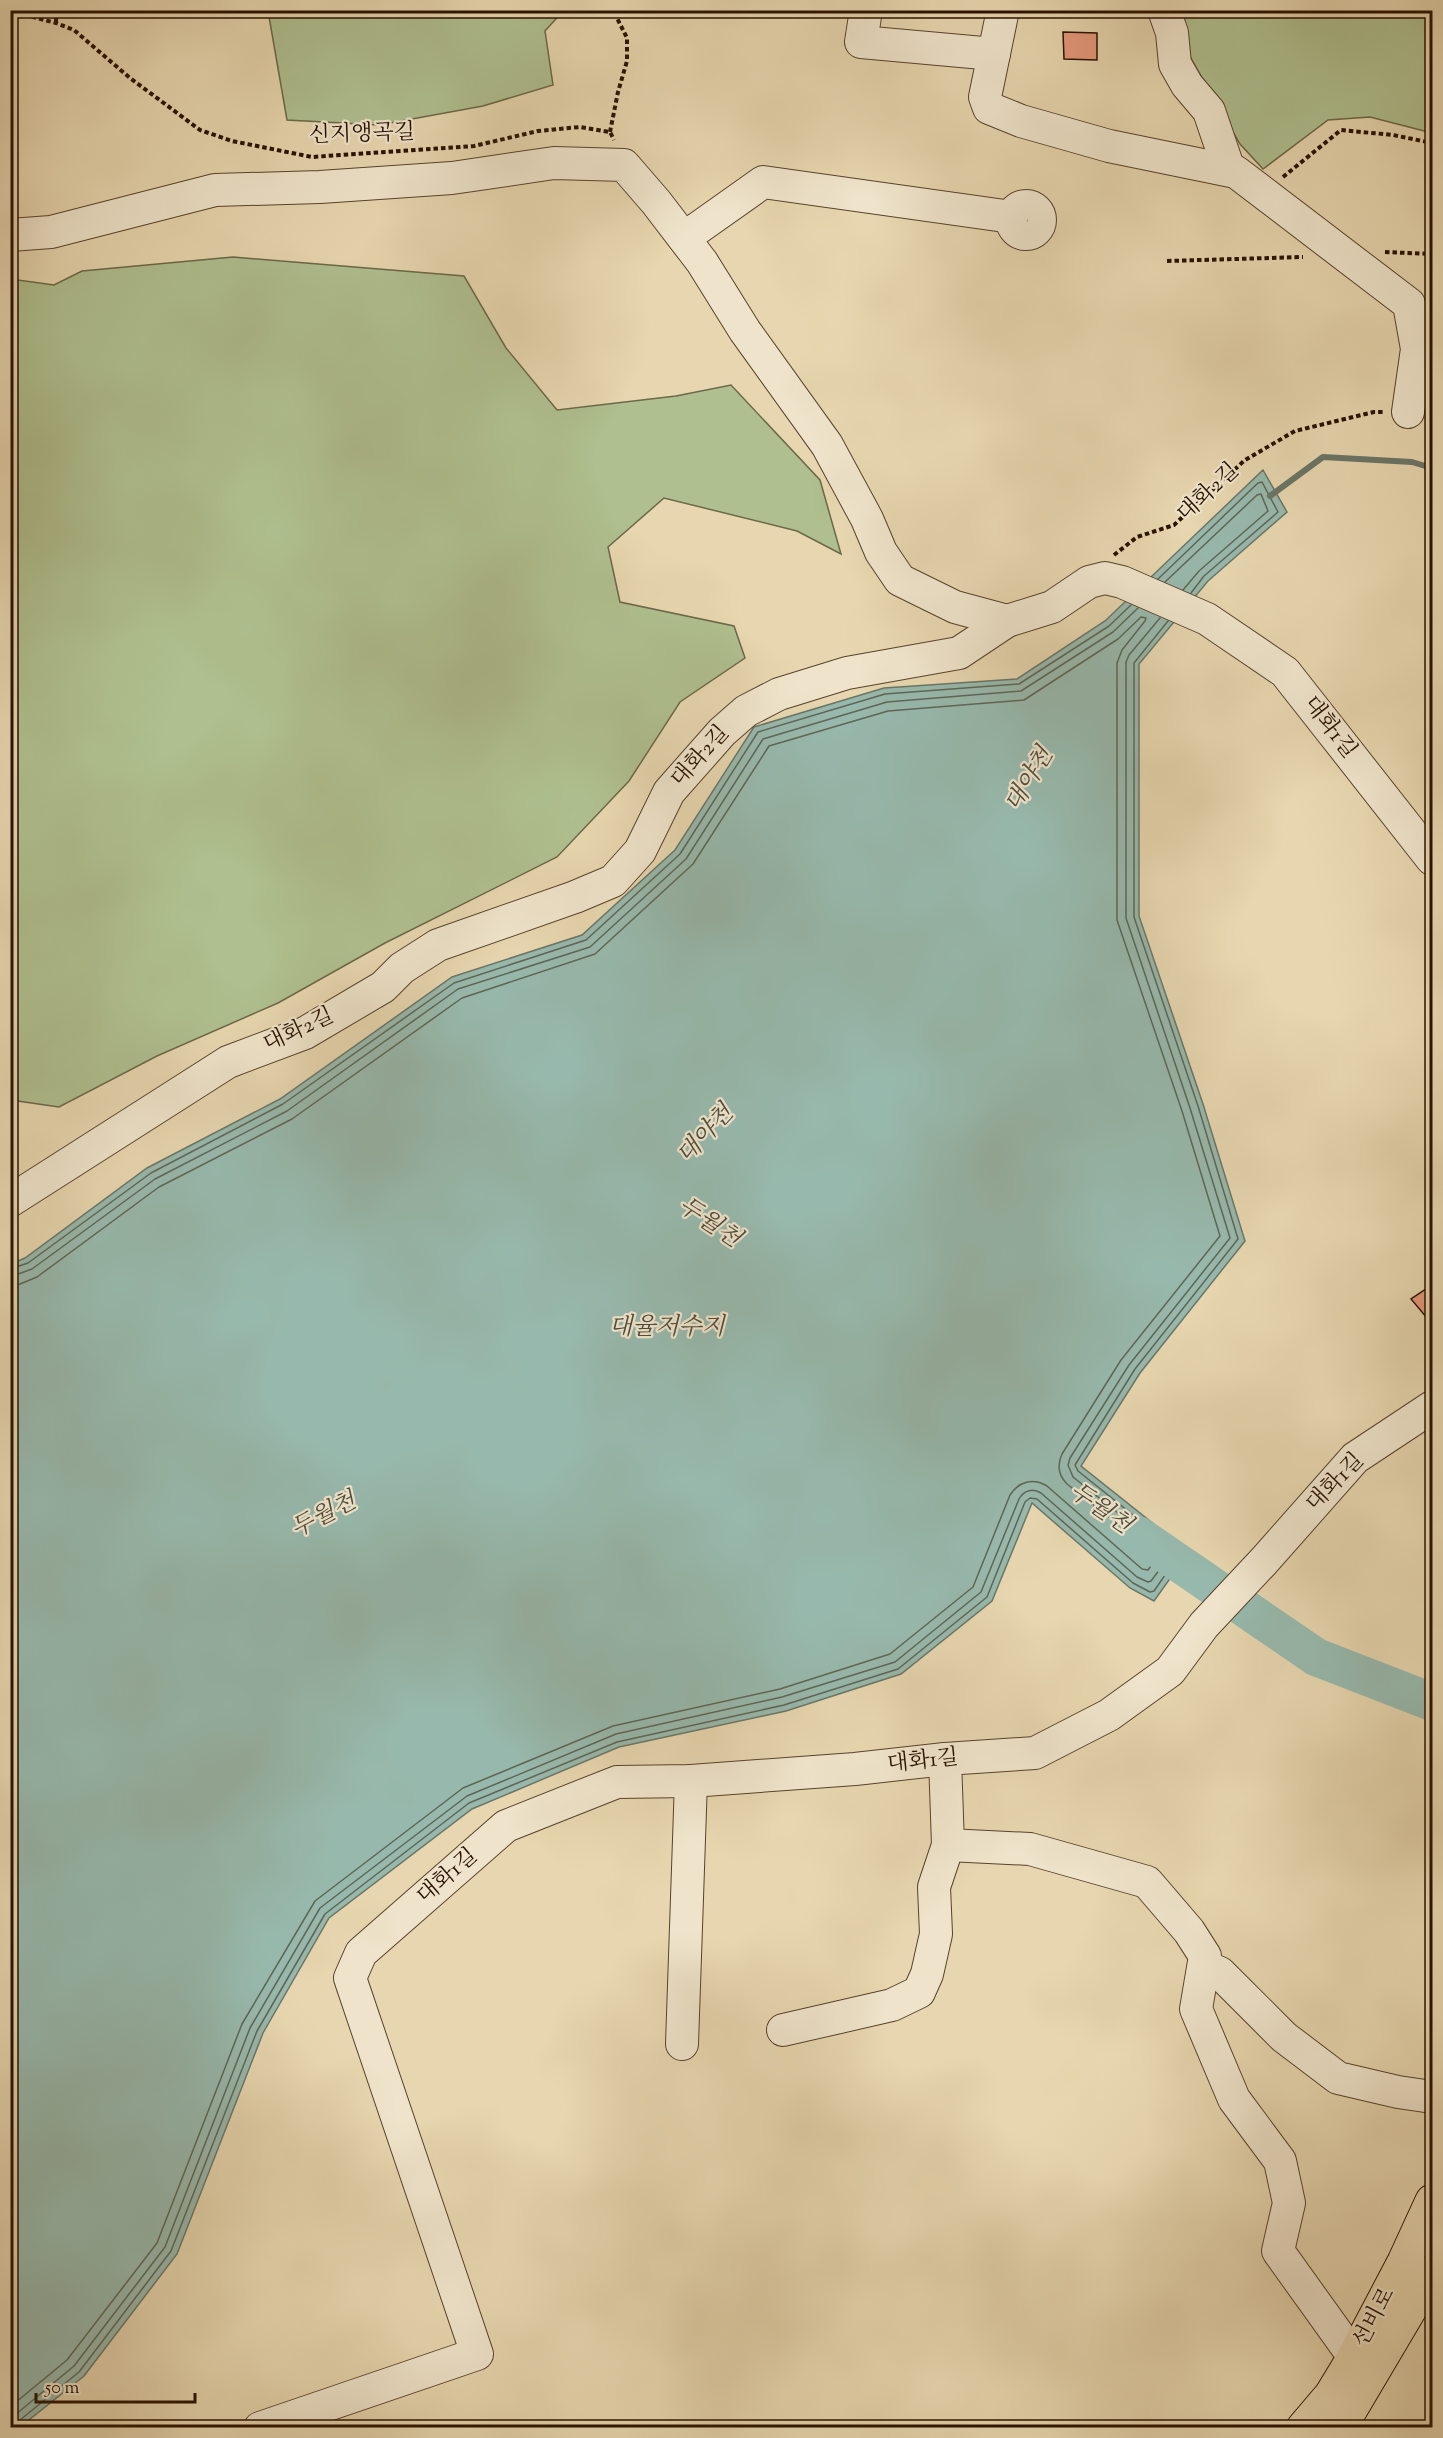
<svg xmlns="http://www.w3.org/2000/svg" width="1443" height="2438" viewBox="0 0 1443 2438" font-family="'Sorts Mill Goudy','Noto Serif KR',serif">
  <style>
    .green { fill: #afbf8f; stroke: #6c6848; stroke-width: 1.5 }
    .water { fill: #97b9ad; stroke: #6b7668; stroke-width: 1.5 }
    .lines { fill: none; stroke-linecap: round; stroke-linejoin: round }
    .shore { stroke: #606556; stroke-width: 1.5 }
    .stream { stroke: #6b7668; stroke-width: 6 }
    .river { stroke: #97b9ad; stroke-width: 38 }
    .building { fill: #e4987b; stroke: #281100; stroke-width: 1.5 }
    .minor-casing { stroke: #58422c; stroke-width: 34 }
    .major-casing { stroke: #281100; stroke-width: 35 }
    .path { stroke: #281100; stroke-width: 4; stroke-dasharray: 4.5 3; stroke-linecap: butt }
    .minor { stroke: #efe4cb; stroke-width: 32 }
    .major { stroke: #e7d6af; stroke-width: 33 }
    .labels { text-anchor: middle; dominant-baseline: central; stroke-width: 4.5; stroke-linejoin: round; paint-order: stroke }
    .street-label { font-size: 22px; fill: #281100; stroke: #efe4cb }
    .water-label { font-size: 24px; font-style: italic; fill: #4f4c3d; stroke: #efe4cb }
  </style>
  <rect width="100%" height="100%" fill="#e7d6af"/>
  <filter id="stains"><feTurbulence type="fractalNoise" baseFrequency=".00333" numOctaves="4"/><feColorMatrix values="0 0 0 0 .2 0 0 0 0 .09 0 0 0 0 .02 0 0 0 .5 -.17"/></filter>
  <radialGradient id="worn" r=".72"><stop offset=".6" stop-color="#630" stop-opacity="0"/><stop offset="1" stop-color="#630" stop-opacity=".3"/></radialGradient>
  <g class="green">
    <path d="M268,11H563L545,31L553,85L483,106L379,125L287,120Z"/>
    <path d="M1180,11H1432V133L1370,117L1328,120L1263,169L1240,144L1188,53Z"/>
    <path d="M233,257L464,276L506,348L557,410L676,396L731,385L820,480L841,554L797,531L664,498L608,547L620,602L734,626L745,658L680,702L629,781L557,857L385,943L278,1003L157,1056L59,1107L11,1100V279L54,285L82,271Z"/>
  </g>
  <path class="water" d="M1263,470L1287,512L1208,581L1139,664V916L1203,1104L1245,1241L1140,1373L1081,1466L1189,1552L1154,1601L1130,1588L1032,1503L992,1601L901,1674L786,1711L619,1747L472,1809L329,1918L263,2033L177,2254L84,2376L20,2427L11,2428V1264L25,1258L147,1168L280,1099L452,977L582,935L675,850L754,727L884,688L1017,679L1105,621Z"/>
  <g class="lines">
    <g class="shore">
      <path d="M1158,579L1258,483L1262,482L1278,512L1204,576L1191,593"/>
      <path d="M1165,582L1257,495L1261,494L1268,511L1199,571L1183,590"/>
      <path d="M10,1269L28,1263L151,1173L283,1104L454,983L586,940L680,854L758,732L885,694L1019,684L1109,626L1131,605"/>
      <path d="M10,1277L32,1269L155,1179L287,1111L458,989L590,947L686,859L763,739L887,702L1021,691L1113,632L1138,608"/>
      <path d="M10,1286L20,1284L37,1277L159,1187L292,1119L462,998L595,954L693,864L769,746L888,711L1024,700L1118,639L1141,617L1146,618L1145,621L1122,650L1117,663V920L1182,1111L1220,1236L1121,1360L1062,1454C1057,1465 1058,1475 1067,1484L1156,1554V1559L1148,1570L1142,1569L1047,1486C1033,1478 1019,1481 1010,1495L973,1587L890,1654L780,1689L613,1726L463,1788L315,1901L242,2024L157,2243L67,2360L10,2407"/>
      <path d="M10,2421L15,2415L74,2366L165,2247L250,2028L320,1908L467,1796L616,1734L782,1697L895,1662L981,1592L1019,1499C1024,1490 1033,1488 1041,1493L1137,1577L1148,1582L1151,1581L1169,1557L1168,1553L1073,1477L1068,1465L1070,1458L1129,1365L1230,1238L1190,1108L1126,918V662L1129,655L1160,618"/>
      <path d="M17,2428L20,2420L79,2372L171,2251L257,2031L325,1914L469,1803L617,1742L784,1705L898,1669L987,1597L1025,1502L1030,1498L1037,1499L1133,1583L1150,1592L1154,1591L1179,1555L1178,1551L1078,1471L1075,1465L1135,1369L1238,1239L1198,1106L1134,917V663L1168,621"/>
    </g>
    <path class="stream" d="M1270,496L1323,457L1412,462L1432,468"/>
    <path class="river" d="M1138,1535L1316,1657L1432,1702"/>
  </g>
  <g class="building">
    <path d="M1063,32L1097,33V60L1064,59Z"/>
    <path d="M1432,1285V1324L1411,1299Z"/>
  </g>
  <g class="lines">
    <g class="minor-casing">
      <g id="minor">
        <path d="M866,10L861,42L994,54"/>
        <path d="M1003,10L985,97L989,108L1021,121L1109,146L1236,172L1409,304L1417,349L1408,412"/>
        <path d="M1164,10L1172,33L1175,64L1187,85L1209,111L1229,170"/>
        <circle cx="1026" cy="220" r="14"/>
        <path d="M10,235L51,232L215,190L320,187L452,178L554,163L624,165L656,202L702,262L745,331L827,445L867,519L881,552L900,580L955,607L1007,621"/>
        <path d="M684,238L763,182L1012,217"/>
        <path d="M10,1201L228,1062L305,1033L383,987L402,968L438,945L575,897L613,881L640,851L669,792L722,732L746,711L779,694L847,673L959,653L1007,621L1052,607L1089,582L1105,578L1122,582L1207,619L1285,672L1432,859"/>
        <path d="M948,1845L1030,1849L1147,1882L1189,1931L1205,1956L1196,2009L1234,2099L1280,2161L1289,2203L1278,2251L1354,2357"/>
        <path d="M1204,1966L1220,1973L1284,2037L1338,2078L1398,2092L1432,2097"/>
        <path d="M783,2030L892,2005L919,1992L927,1974L936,1934L934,1887L948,1845L945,1759"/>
        <path d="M682,2044L691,1781"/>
        <path d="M260,2428L477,2354L350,1978L361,1953L506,1826L617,1782L691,1781L855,1769L945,1759L1035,1753L1109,1715L1170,1671L1204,1625L1264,1561L1355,1458L1432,1407"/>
      </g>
    </g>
    <g class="major-casing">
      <g id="major">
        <path d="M1303,2428L1331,2395L1354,2357L1404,2262L1432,2201"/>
        <path d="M1337,2428L1345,2419L1432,2272"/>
      </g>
    </g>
    <g class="path">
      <path d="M56,10V23"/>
      <path d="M10,11L56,23L74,30L130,78L200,130L232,141L312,157L474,146L538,131L580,127L610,132L614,140"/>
      <path d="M610,132L618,92L627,61V38L613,10"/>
      <path d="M1283,177L1341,130L1393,135L1432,143"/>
      <path d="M1385,252L1432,254"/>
      <path d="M1167,261L1303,257"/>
      <path d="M1114,555L1137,537L1174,525L1245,460L1295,431L1374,412H1384"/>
    </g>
    <use href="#minor" class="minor"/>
    <use href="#major" class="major"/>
  </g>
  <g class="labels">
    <g class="street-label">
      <text transform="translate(362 135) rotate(-2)">신지앵곡길</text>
      <text transform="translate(1209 493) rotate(-43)">대화2길</text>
      <text transform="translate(1329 728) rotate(52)">대화1길</text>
      <text transform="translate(701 757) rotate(-48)">대화2길</text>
      <text transform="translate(299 1031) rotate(-25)">대화2길</text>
      <text transform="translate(1336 1483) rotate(-46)">대화1길</text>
      <text transform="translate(923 1762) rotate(-6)">대화1길</text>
      <text transform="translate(448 1877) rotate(-41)">대화1길</text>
      <text transform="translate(1375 2318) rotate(-62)">선비로</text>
    </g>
    <g class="water-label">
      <text transform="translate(1030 780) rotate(-59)">대야천</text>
      <text transform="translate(706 1135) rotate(-47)">대야천</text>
      <text transform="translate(709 1223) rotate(34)">두월천</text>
      <text x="667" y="1328">대율저수지</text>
      <text transform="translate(1100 1509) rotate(35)">두월천</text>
      <text transform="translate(324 1516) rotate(-27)">두월천</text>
    </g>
  </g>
  <rect width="1443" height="2438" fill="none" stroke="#e7d6af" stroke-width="36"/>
  <rect x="12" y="12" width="1419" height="2414" fill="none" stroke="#281100" stroke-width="3"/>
  <rect x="18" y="18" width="1407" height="2402" fill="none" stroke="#281100" stroke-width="1.5"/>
  <path d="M36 2393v9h159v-9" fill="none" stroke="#281100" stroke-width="3"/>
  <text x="45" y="2393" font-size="18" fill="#281100" stroke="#efe4cb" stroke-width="4.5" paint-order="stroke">50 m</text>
  <rect width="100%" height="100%" filter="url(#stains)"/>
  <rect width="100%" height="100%" fill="url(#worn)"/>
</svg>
